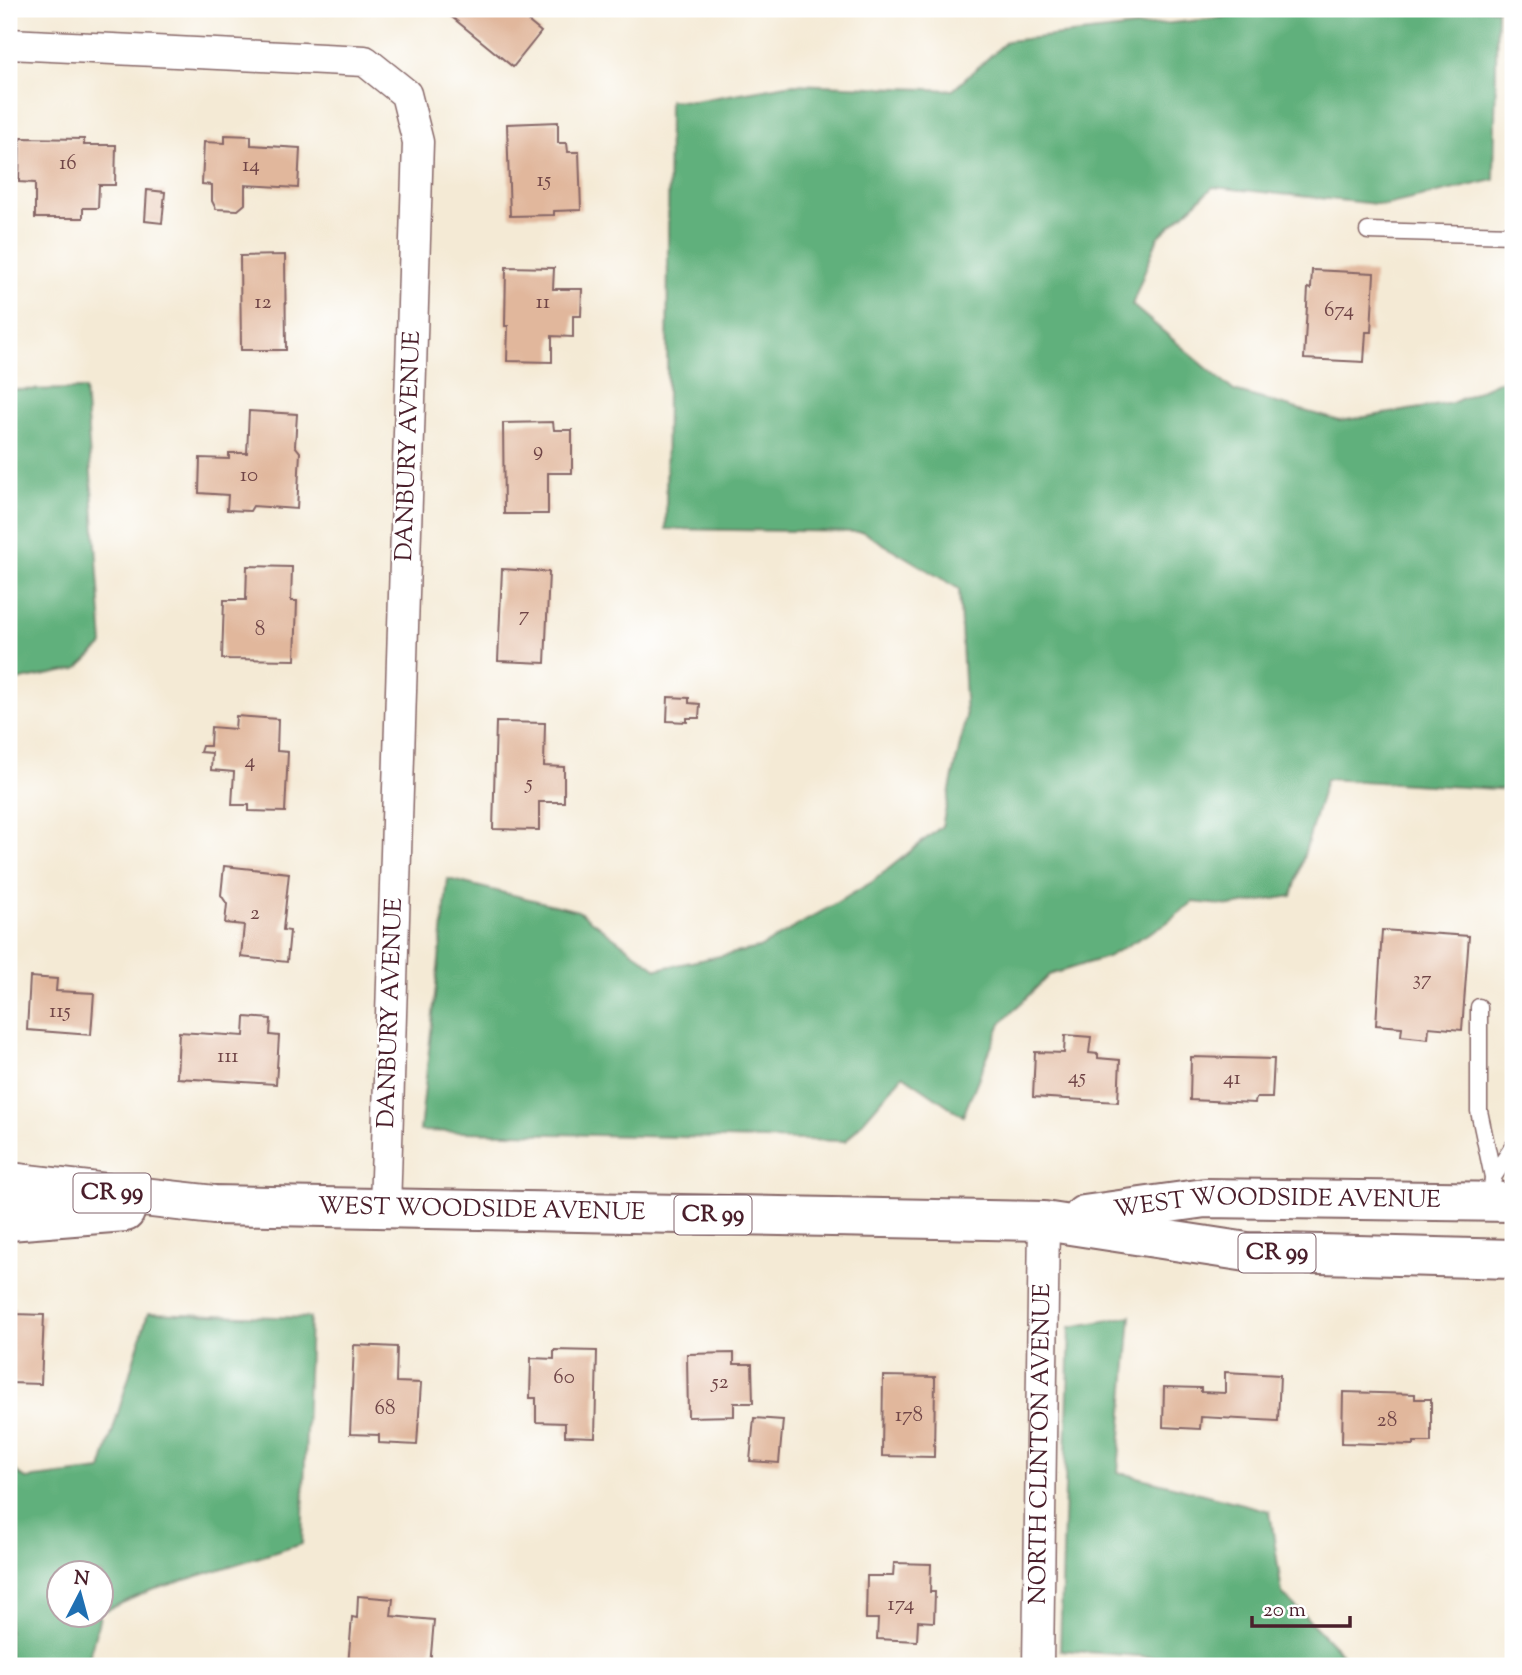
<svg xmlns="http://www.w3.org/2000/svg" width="1522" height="1675" viewBox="0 0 1522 1675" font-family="'Sorts Mill Goudy',serif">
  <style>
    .forest { fill: #60b07c; stroke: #556854; stroke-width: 2 }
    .building { fill: #e1b79c }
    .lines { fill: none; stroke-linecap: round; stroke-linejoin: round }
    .service-casing { stroke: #866666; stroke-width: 19 }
    .minor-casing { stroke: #866666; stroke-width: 33 }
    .primary-casing { stroke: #866666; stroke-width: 42 }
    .service { stroke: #fff; stroke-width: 16 }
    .minor { stroke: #fff; stroke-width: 30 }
    .primary { stroke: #fff; stroke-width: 38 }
    .labels { text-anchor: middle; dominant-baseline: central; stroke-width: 5; stroke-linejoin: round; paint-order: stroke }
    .number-label { font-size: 21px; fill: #704547 }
    .shield { fill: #fff; stroke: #80626b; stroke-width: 2 }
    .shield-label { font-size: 23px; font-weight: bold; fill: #4a1f2b }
    .street-label { font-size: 24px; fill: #4a1f2b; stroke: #fff }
  </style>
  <rect width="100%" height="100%" fill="#fff"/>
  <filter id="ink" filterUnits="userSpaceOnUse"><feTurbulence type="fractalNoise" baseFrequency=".0143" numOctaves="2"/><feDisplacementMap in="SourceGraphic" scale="14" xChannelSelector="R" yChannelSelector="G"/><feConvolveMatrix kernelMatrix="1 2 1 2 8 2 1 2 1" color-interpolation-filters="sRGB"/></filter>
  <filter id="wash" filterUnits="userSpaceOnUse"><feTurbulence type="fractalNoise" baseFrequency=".00686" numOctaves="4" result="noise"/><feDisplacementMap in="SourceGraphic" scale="28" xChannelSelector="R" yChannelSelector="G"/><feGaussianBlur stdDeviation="1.57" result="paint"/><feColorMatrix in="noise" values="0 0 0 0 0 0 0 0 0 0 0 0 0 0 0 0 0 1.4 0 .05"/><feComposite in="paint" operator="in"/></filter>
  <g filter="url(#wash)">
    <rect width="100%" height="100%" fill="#f4ead5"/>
    <g class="forest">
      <path d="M1273,9H1497L1494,180L1386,205L1213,187L1158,237L1132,305L1234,391L1340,421L1452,403L1513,375V790L1326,779L1292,896L1231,906L1193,902L1165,924L1107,957L1049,975L1001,1023L963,1116L903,1075L846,1141L420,1131L448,879L578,911L657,969L759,948L872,882L942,826L966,717L959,589L863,532L666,529L669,100L694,101L793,84L953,90L1007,41L1245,15Z"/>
      <path d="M85,389L103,645L77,669L16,681L9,689V390Z"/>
      <path d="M148,1313L310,1318L302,1544L149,1591L102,1612V1574H60V1616H100L87,1666H9V1466L26,1479L101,1470Z"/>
      <path d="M1131,1316L1118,1472L1270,1511L1282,1593L1350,1662L1369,1666H1272L1060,1650L1070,1327Z"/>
    </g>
    <g id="blocks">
      <g class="building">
        <path d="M442,9H513L541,32L513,67Z"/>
        <path d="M558,122V143H567L568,152H579L581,210L554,211V215L510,216L507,124Z"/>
        <path d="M225,135L251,136V145L300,148L298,188L245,185V204L238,210L216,209L212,201V185L202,184L204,142L225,143Z"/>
        <path d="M20,138L84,139V145H116L115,185H99L98,208H83V218H35V183L19,182Z"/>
        <path d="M147,190L165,192L162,223L145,221Z"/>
        <path d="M285,255L286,350H241L240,256Z"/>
        <path d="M506,267L554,268L553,289H582L581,316H573V337L552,336V362L507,361L508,326H505Z"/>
        <path d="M1312,270L1374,273L1371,332H1366L1364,362L1304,359L1308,288L1311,289Z"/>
        <path d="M249,411L297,414L295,446L300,452L297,509L253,506L250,511L227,510L228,495L199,493L200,458L229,459V453H247Z"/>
        <path d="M553,422L554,430H572V473H548V514H504L503,423Z"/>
        <path d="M247,566L292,567L291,601H297L295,660L222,659L224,600H246Z"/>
        <path d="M502,569L549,572L545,663L498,661Z"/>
        <path d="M668,697L689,698V703L700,704L699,718H687V722L667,721Z"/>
        <path d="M236,716L278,719L277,751L288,752L285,812L249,811V805H232L234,772L211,770L212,753L200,752L202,746H210L211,727L235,729Z"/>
        <path d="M496,722L545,723L544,766L564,767V802H539V830L493,829Z"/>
        <path d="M224,866L289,873L283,930L290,931L287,962L241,957L244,925L225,923L227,904L221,895Z"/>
        <path d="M1382,930L1469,936L1462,1030L1429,1027L1428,1039L1401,1036L1402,1027L1376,1025Z"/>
        <path d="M30,977L57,979L56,991L94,993L91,1035L27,1030Z"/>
        <path d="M245,1017L271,1019L270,1035L279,1036L276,1084L177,1078L179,1032L244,1036Z"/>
        <path d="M1065,1035L1091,1037L1089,1053L1098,1054V1058L1120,1060L1118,1102L1033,1097L1035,1052L1064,1053Z"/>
        <path d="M1191,1057L1274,1059L1272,1098H1256L1255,1103L1190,1100Z"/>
        <path d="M9,1308H15V1314L44,1315L41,1384L9,1383Z"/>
        <path d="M354,1345L397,1347L396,1382L421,1383L417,1445L379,1443V1435L350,1434Z"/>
        <path d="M554,1350L597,1351L595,1437L565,1436V1423L536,1422V1398H530L531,1358L554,1359Z"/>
        <path d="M734,1353V1364H752L753,1403H734V1416L688,1417L687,1354Z"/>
        <path d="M1225,1372L1280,1375L1278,1421L1201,1417L1200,1429L1163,1427L1164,1387L1201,1388V1392L1225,1393Z"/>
        <path d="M883,1376L935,1377L934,1457L882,1456Z"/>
        <path d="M1343,1392L1415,1394V1399H1431V1442H1414V1445L1342,1443Z"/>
        <path d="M754,1418L783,1420L779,1463L750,1461Z"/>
        <path d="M894,1563L931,1564L930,1592H935L934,1622L918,1621L917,1641L877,1639L878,1619H866L867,1576H893Z"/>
        <path d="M358,1596L393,1599L391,1616L434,1620L430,1666H348L352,1617L357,1618Z"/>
      </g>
    </g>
  </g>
  <g filter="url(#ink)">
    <use href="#blocks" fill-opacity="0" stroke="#866666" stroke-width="2"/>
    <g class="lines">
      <g class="service-casing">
        <g id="service">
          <path d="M1368,231L1513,235"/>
          <path d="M1479,1007V1111L1493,1177L1491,1201"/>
          <path d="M1493,1177L1513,1147"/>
        </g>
      </g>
      <g class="minor-casing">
        <g id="minor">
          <path d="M9,44L365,61L406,94L418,142L385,1209"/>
          <path id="s1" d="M1038,1666L1044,1221"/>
        </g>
      </g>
      <g class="primary-casing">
        <g id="primary">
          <path id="s2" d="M9,1182L214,1205L1044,1221L1247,1252L1513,1259"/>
          <path id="s3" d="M1084,1215L1205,1198L1513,1202"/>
          <path d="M9,1221L125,1212"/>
        </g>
      </g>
      <use href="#service" class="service"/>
      <use href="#minor" class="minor"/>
      <use href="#primary" class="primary"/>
    </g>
  </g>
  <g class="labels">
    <g class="number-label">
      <text x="68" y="164">16</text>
      <text x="251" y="166">14</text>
      <text x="544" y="181">15</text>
      <text x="263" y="303">12</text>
      <text x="543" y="303">11</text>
      <text x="1339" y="311">674</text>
      <text x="538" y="451">9</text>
      <text x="249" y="476">10</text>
      <text x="524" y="616">7</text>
      <text x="260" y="630">8</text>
      <text x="250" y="762">4</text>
      <text x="529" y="784">5</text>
      <text x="255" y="914">2</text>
      <text x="1422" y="980">37</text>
      <text x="60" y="1012">115</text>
      <text x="228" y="1057">111</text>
      <text x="1077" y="1078">45</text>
      <text x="1232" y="1079">41</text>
      <text x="564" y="1378">60</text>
      <text x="720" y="1383">52</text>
      <text x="385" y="1409">68</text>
      <text x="909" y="1416">178</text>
      <text x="1387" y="1421">28</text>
      <text x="901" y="1605">174</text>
    </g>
    <g class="shield">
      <rect x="73.5" y="1173.5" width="77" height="39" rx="5"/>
      <rect x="674.5" y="1195.5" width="77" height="39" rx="5"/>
      <rect x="1238.5" y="1233.5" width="77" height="39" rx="5"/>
    </g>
    <g class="shield-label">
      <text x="112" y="1193">CR 99</text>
      <text x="713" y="1215">CR 99</text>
      <text x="1277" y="1253">CR 99</text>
    </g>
    <g class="street-label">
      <text transform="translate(409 446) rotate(-88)">DANBURY AVENUE</text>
      <text transform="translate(391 1013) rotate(-88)">DANBURY AVENUE</text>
      <text stroke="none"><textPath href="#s3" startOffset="194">WEST WOODSIDE AVENUE</textPath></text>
      <text stroke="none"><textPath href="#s2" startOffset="474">WEST WOODSIDE AVENUE</textPath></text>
      <text stroke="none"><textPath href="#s1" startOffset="222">NORTH CLINTON AVENUE</textPath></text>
    </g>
  </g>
  <rect width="1522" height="1675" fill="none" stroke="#fff" stroke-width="35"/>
  <g transform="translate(80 1594) rotate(6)"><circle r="33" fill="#ffffff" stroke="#b7a5aa" stroke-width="2"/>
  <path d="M0-5L12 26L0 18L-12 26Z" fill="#1f6fb2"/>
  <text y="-10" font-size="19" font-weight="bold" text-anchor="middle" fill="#4a1f2b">N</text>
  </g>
  <path d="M1252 1616v10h98v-10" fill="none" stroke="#4a1f2b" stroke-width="3.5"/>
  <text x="1263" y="1616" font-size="21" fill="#4a1f2b" stroke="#ffffff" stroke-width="5" paint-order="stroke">20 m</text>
</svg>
